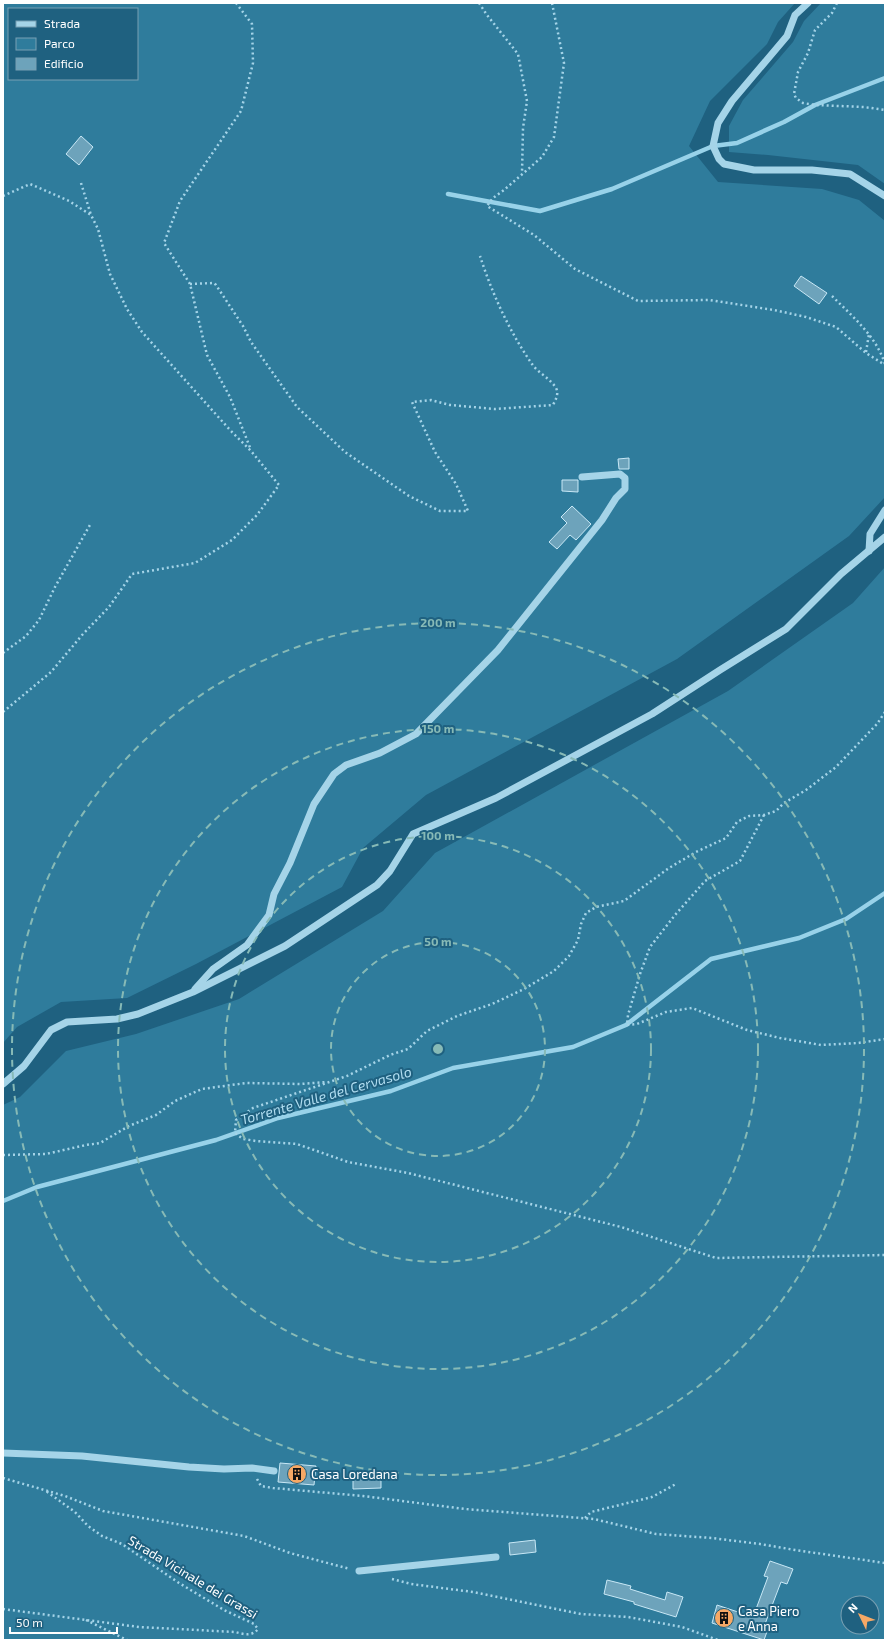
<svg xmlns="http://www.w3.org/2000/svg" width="888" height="1643" viewBox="0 0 888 1643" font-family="'Exo 2',sans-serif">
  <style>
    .green { fill: #2f7c9c; fill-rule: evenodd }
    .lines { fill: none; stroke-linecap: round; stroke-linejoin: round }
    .stream { stroke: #98d2e9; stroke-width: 4.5 }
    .building { fill: #6da3bb; stroke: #c8e8f6 }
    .path { stroke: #a5d4e8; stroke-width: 2.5; stroke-dasharray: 2 3; stroke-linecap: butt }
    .minor { stroke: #a5d4e8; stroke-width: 7 }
    .ring { fill: none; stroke: #87bab6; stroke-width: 2; stroke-dasharray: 7 5 }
    .labels { text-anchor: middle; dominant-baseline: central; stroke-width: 4; stroke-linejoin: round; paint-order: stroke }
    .poi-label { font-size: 13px; fill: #fff; stroke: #1f6180; text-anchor: start }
    .street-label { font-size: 13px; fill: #fff; stroke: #1f6180 }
    .water-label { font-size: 14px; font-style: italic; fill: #b0ddf0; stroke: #1f6180 }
    .centre { fill: #87bab6; stroke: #1f6180; stroke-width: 2 }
    .ring-label { font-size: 12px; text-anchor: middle; font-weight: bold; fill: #87bab6; stroke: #1f6180; stroke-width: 4; stroke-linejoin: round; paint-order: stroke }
  </style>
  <rect width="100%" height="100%" fill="#1f6180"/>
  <g class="green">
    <path d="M3,3H795L778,22L767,44L710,101L689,146L718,182L822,189L859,200L885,221V497L849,536L677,659L426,795L363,848L342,887L196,964L127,998L61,1002L17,1027L3,1043ZM9,9H137V79H9Z"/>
    <path d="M821,3H885V184L858,165L768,155L729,152V126L743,100L793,42L804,21Z"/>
    <path d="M885,567V1640H3V1105L20,1097L66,1051L136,1034L239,999L383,911L435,853L728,691L853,603ZM848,1603H872V1627H848Z"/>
  </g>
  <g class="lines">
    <g class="stream">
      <path d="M448,194L540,211L612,189L713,146L737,143L784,122L815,105L885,78"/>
      <path d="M3,1201L37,1187L216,1140L278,1118L391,1091L453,1068L573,1047L626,1025L711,959L799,938L846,919L885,893"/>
    </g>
  </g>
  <g class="building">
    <path d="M81,136L93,147L79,165L66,154Z"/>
    <path d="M801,276L827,293L819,304L794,286Z"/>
    <path d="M629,458V469H619L618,459Z"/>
    <path d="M562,480H578V492L562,491Z"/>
    <path d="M572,506L591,524L576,540L570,535L557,549L549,542L567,523L561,517Z"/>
    <path d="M280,1463L316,1466L314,1485L278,1482Z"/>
    <path d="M353,1477H381V1488L353,1489Z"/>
    <path d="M535,1540L536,1552L510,1555L509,1543Z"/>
    <path d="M770,1561L793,1569L787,1584L781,1582L765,1624L769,1626L764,1640L712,1623L717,1605L753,1617L768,1577L764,1576Z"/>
    <path d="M607,1580L631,1586L630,1589L665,1600L667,1592L683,1597L676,1617L634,1604V1602L604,1594Z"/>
  </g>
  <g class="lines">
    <g class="path">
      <path d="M236,3L252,24L253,63L241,111L180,201L164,243L190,284L207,355L230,397L251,450"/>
      <path d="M479,3L487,15L518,54L527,101L523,128L522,173"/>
      <path d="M552,3L564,63L554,137L542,157L504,190L493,198L487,206L534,235L575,269L638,301L709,300L774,310L806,317L836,327L866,353L885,365"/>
      <path d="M837,3L832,13L815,30L808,53L798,72L794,94L796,98L803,103L815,105L864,107L885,110"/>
      <path d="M81,183L91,215"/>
      <path d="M3,196L30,184L69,201L91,215L98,229L110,274L127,309L142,332L230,430L251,451L279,485L257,515L232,540L195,563L132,574L109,607L83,634L51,672L3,712"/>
      <path d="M190,284L214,283L216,285L243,326L251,342L297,407L345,452L409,496L440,511H468L456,484L435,452L412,402L431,400L450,405L495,409L553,405C556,399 559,394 556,388C550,378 538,373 532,364C509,331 492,293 480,256"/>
      <path d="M832,296C853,317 876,336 885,364"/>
      <path d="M866,352L869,334"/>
      <path d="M3,653L26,636L39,620L55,587L91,523"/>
      <path d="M885,712L877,724L836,767L806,790L784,803L776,811L764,815L749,816L737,822L726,838L696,852L669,868L624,901L596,907L586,913L581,924L578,940L569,956L554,971L524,989L492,1004L457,1016L427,1031L408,1049L390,1055L347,1076L253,1108L236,1120L235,1133L243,1139L256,1141L297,1144L348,1162L408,1173L621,1227L716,1258L885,1255"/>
      <path d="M764,815L740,861L705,881L675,915L650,947L640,974L628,1015L627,1025L637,1024L666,1012L692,1008L747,1030L780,1038L821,1045L858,1043L885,1039"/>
      <path d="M3,1155L46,1154L86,1145L100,1143L129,1126L156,1115L175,1101L202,1089L246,1083L300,1084L327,1082"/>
      <path d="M3,1478L65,1496L103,1511L244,1536L290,1553L350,1569"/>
      <path d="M257,1479L261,1486L273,1488L363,1496L465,1509L594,1519L656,1534L712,1538L760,1544L795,1550L885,1563"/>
      <path d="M585,1518L591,1512L652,1497L676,1484"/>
      <path d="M392,1579L411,1584L473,1592L581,1614L628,1617L682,1627L718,1640"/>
      <path d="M3,1609L139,1627L235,1632C243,1634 252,1637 258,1629L254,1624L224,1610L179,1583L122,1544L102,1536L88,1526L75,1512L46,1491"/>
      <path d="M86,1620L127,1640"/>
    </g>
    <g class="minor">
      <path d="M808,3L795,15L787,36L732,101L718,123L713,146L719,159L724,164L754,170H812L850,174L885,196"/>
      <path d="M869,551L870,534L885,510"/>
      <path d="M195,989L213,969L247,945L269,915L274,894L290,863L314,804L334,774L346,765L380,753L416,734L498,650L602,520L616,498L625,489V478L620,474L582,477"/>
      <path d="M3,1084L24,1066L51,1030L67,1022L117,1019L138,1014L193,992L285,946L377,885L390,871L413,834L496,798L652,714L720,670L786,629L841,574L885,537"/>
      <path d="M3,1453L82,1456L189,1467L224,1469L252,1468L274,1471"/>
      <path d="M359,1571L496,1557"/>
    </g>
  </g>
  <g class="ring">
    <circle cx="438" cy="1049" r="107"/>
    <circle cx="438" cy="1049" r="213"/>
    <circle cx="438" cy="1049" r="320"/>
    <circle cx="438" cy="1049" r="426"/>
  </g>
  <defs>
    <g id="building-disc" transform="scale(1)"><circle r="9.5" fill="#f6a865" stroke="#1f6180"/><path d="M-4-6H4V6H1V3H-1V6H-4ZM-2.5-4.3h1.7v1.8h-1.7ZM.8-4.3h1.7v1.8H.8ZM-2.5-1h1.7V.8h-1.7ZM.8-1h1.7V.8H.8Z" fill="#111"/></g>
  </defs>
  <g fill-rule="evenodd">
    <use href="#building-disc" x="297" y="1474"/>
    <use href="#building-disc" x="724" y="1618"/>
  </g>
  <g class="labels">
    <g class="poi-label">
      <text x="311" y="1474">Casa Loredana</text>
      <text x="738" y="1611">Casa Piero<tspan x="738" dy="15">e Anna</tspan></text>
    </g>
    <g class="street-label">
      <text transform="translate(193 1577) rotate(31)">Strada Vicinale dei Grassi</text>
    </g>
    <g class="water-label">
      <text transform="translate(326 1095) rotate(-16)">Torrente Valle del Cervasolo</text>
    </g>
  </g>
  <circle cx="438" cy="1049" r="6" class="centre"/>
  <g class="ring-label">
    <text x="438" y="627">200 m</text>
    <text x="438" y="733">150 m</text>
    <text x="438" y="840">100 m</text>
    <text x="438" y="946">50 m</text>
  </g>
  <rect width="888" height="1643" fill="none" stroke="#ffffff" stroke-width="8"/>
  <rect x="8" y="8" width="130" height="72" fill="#1f6180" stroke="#79a0b3"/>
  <rect x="16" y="21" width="20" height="6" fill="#a5d4e8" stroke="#79a0b3"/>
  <text x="44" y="28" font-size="12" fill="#ffffff">Strada</text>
  <rect x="16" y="38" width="20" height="12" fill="#2f7c9c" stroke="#79a0b3"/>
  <text x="44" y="48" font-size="12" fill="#ffffff">Parco</text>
  <rect x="16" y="58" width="20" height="12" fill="#6da3bb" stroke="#79a0b3"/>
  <text x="44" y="68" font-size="12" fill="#ffffff">Edificio</text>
  <g transform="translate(860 1615) rotate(313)"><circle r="19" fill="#1f6180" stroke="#79a0b3"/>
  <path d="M0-3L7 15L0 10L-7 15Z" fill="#f6a865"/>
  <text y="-6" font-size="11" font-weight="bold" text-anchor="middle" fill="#ffffff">N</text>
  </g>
  <path d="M10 1627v6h107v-6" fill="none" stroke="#ffffff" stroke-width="2"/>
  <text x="16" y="1627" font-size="12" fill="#ffffff" stroke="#1f6180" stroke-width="3" paint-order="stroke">50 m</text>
</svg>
